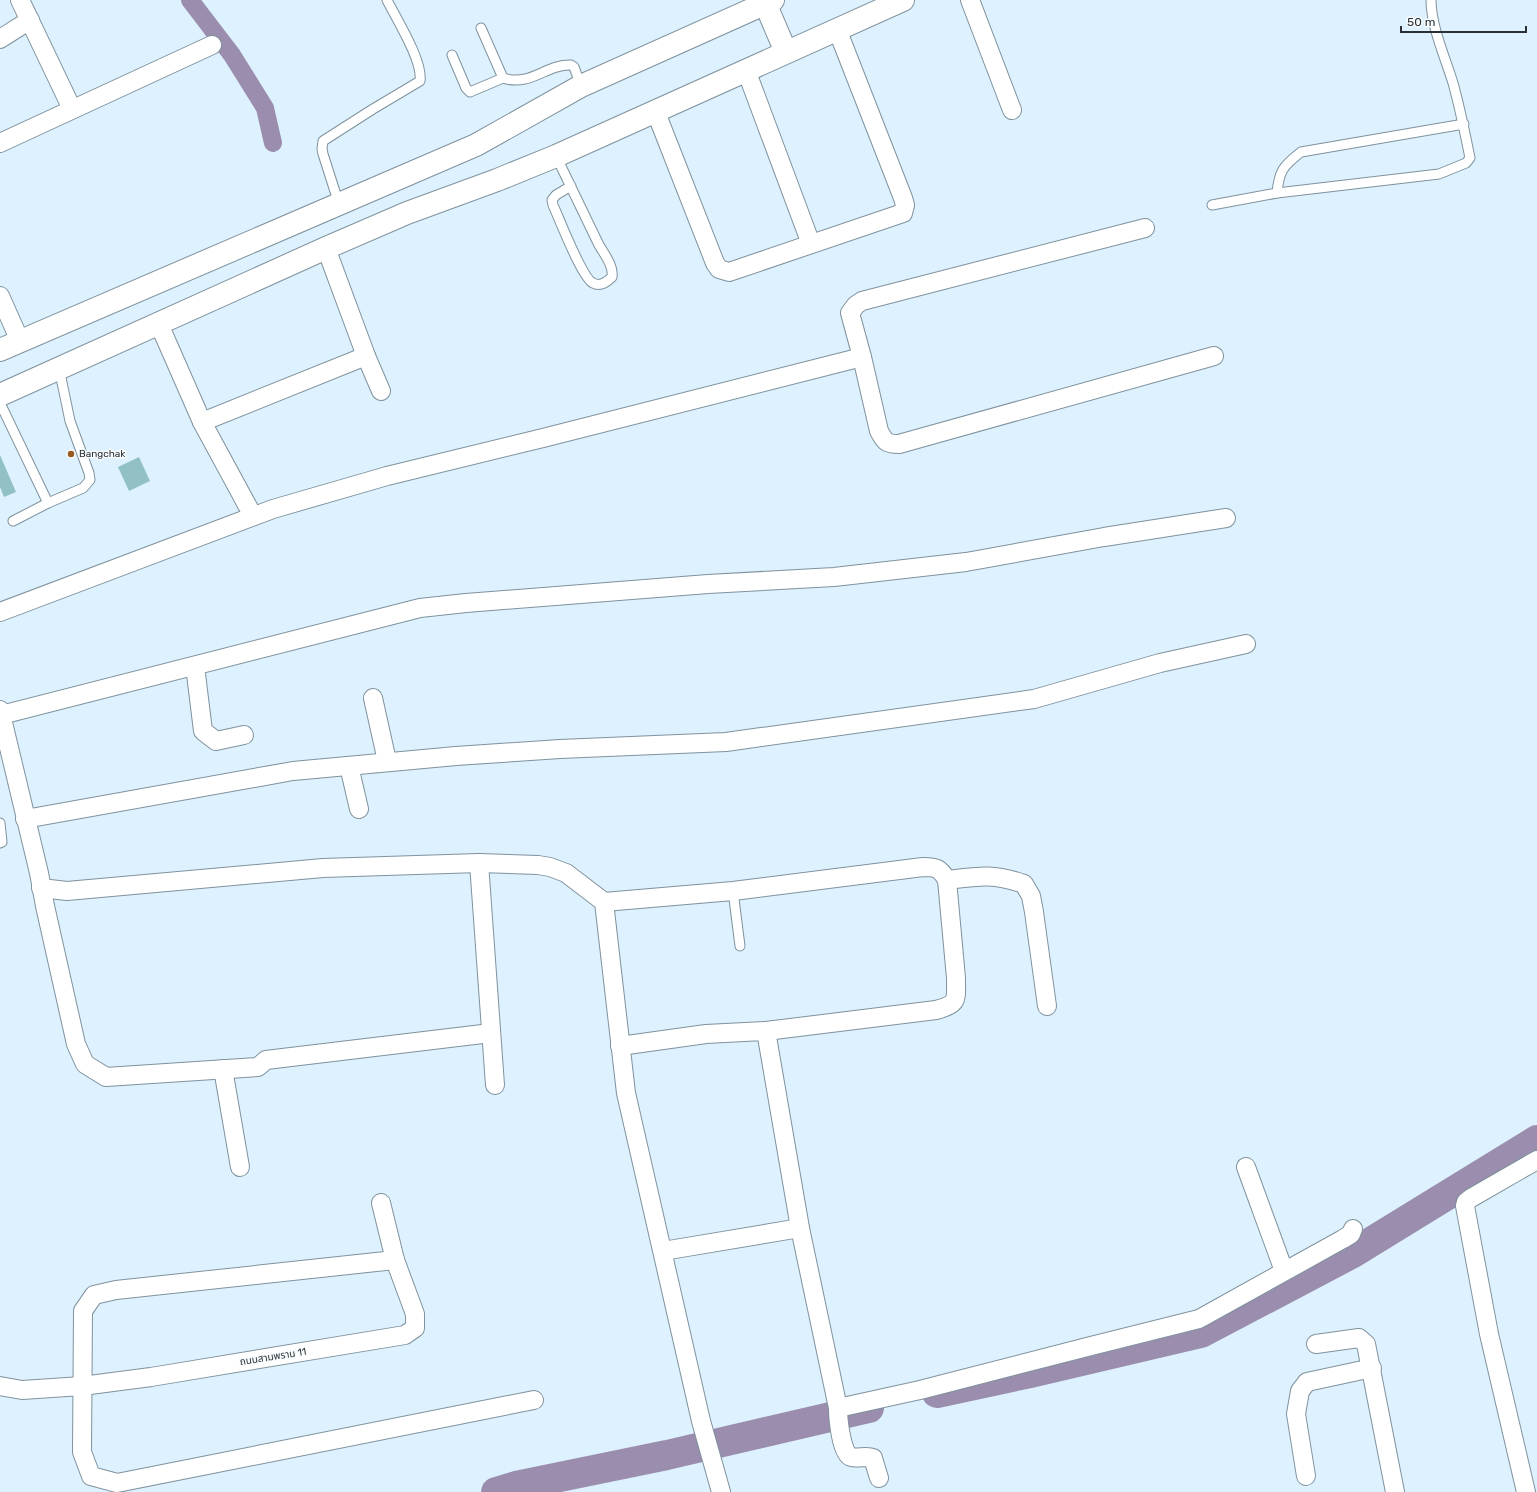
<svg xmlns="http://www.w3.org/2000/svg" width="1537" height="1492" viewBox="0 0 1537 1492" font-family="Rubik,'Noto Sans Thai',sans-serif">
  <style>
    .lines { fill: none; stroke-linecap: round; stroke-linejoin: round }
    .canal { stroke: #9a8dad; stroke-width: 18 }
    .river { stroke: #9a8dad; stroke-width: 30 }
    .building { fill: #92c1c3 }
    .lane-casing { stroke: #7f929d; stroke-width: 11 }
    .street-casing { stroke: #7f929d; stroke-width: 20 }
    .secondary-casing { stroke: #7f929d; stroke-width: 24 }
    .lane { stroke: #fff; stroke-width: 9 }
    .street { stroke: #fff; stroke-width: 18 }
    .secondary { stroke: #fff; stroke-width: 22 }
    .poi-dot { fill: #995b20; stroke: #f8fcfe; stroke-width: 1.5 }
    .labels { text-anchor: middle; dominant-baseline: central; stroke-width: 3; stroke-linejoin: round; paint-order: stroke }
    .poi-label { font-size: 10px; fill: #2a3136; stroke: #f8fcfe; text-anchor: start }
    .street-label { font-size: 10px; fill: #2a3136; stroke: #f8fcfe }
  </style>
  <rect width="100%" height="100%" fill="#ddf1fe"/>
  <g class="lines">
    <path class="canal" d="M190,0L232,55L265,108L273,143"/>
    <g class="river">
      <path d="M937,1393L1030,1373L1201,1333L1353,1253L1537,1140"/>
      <path d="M496,1492L516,1486L667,1455L869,1408"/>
    </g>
  </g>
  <g class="building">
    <path d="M0,455L16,492L4,497L0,487Z"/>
    <path d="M139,457L150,481L129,491L118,467Z"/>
  </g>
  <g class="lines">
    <g class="lane-casing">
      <g id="lane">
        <path d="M481,28L503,78C531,87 546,64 571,65L574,67L581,86"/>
        <path d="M452,55L466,88L470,92L503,78"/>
        <path d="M556,156L598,243C603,253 614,265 612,277C607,282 600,287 593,283C582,278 559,218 553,205L552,200L556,195L571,186"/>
        <path d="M1277,193C1279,171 1283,166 1301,152L1464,124"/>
        <path d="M339,204L323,154L322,149L323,141L373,109L420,81C423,61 397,20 387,0"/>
        <path d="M1212,205L1277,193L1439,174L1466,163L1470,158C1465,133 1460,108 1453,83C1445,57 1431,26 1431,0"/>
        <path d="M0,403L48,503"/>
        <path d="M13,521L48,503L83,488L90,480L89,473L70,421L59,368"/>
        <path d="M0,823L2,842L0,843"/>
        <path d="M733,891L740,946"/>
      </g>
    </g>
    <g class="street-casing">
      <g id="street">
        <path d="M20,0L72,109"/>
        <path d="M970,0L1012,110"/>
        <path d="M0,39L30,20"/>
        <path d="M746,70L811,244"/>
        <path d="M655,110L715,263L719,269L729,272L735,270L903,213L905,205L903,198L837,29"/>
        <path d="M0,143L212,45"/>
        <path d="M1145,228L862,301L856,305L850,313L862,357L879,431C885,442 886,444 899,444L1214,356"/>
        <path d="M326,248L366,356L381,391"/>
        <path d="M0,296L20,341"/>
        <path d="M159,324L202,422L253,516"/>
        <path d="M202,422L366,356"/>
        <path d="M0,612L273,509L387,476L543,438L862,357"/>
        <path d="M195,666L203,731L216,741L244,735"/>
        <path d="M373,698L387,761"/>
        <path d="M0,710L39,873L45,906L76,1044L85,1064L106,1077L258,1067L266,1060L491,1033"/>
        <path d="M1,715L420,608L466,603L708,584L834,577L966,562L1104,537L1226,518"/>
        <path d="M349,766L359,809"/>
        <path d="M25,819L293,771L456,756L560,749L726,742L1034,699L1160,663L1246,644"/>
        <path d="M479,863L495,1085"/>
        <path d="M947,880C979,876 992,873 1024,884L1031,896L1034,912L1047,1006"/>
        <path d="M41,888L67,891L323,868L479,863L538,865L550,867L566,873L604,902L626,1093L701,1421L721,1492"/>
        <path d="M604,902L733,891L923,867C936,867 940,868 947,880L956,978C956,1000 959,1004 936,1010L766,1031"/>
        <path d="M620,1046L706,1034L766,1031L800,1228L838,1408C838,1417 841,1454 851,1457C858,1459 866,1455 873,1458L879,1478"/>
        <path d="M223,1069L240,1167"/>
        <path d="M1246,1167L1284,1271"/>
        <path d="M663,1251L800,1228"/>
        <path d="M395,1260L116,1290L94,1295L83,1311L82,1452L91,1476L117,1483L534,1400"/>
        <path d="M1316,1344L1359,1338L1366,1344L1395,1492"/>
        <path d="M0,1386L22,1390L82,1386L151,1377L405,1335L415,1328V1314L395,1260L381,1203"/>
        <path d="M838,1408L920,1390L1091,1346L1199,1319L1343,1239L1351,1234L1353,1229"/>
        <path d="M1306,1476L1296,1414L1300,1391L1307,1382L1372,1368"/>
        <path d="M1526,1492L1489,1334L1465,1206L1466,1202L1471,1198L1537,1160"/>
      </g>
    </g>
    <g class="secondary-casing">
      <g id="secondary">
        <path d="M765,3L786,52"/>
        <path d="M0,350L476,145L581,86L773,0"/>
        <path d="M0,395L326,248L407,213L497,180L556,156L903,0"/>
      </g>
    </g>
    <use href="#lane" class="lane"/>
    <use href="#street" class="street"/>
    <use href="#secondary" class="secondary"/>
  </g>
  <circle class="poi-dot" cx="71" cy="454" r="4"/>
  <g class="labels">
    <g class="poi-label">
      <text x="79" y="454">Bangchak</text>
    </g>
    <g class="street-label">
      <text transform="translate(273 1357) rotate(-9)">ถนนสามพราน 11</text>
    </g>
  </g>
  <path d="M1401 26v6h125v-6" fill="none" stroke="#2a3136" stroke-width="2"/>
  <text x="1407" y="26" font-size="12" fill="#2a3136" stroke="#f8fcfe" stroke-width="3" paint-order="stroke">50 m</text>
</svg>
